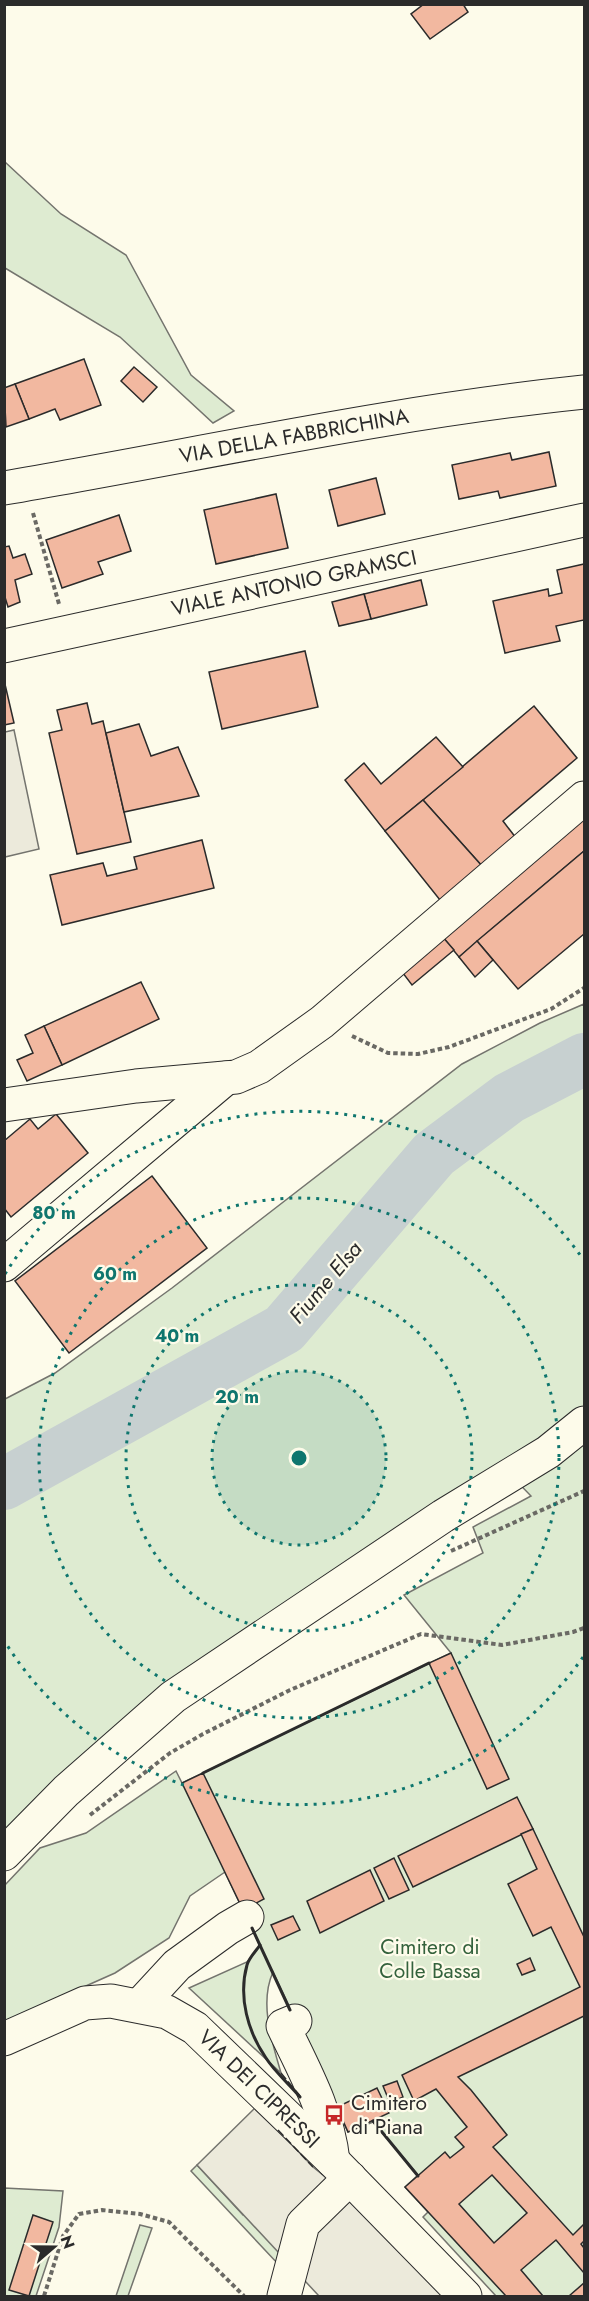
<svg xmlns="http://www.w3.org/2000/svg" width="589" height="2301" viewBox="0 0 589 2301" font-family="Jost,sans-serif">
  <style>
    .green { fill: #deebd1; stroke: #74746e; stroke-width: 1.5 }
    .parking { fill: #eceadb; stroke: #74746e; stroke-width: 1.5 }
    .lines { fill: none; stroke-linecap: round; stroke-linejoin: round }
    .river { stroke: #c7d0d0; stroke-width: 52 }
    .building { fill: #f2b8a0; stroke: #2b2b2b; stroke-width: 1.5; fill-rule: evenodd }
    .minor-casing { stroke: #2b2b2b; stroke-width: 35 }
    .major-casing { stroke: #2b2b2b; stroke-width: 35 }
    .path { stroke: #6a6964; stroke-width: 4; stroke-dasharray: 4.5 3; stroke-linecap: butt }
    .minor { stroke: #fdfbea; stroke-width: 33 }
    .major { stroke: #fdfbea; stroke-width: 33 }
    .fence { stroke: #2b2b2b; stroke-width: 1.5; stroke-dasharray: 8 3; stroke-linecap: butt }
    .wall { stroke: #2b2b2b; stroke-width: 3 }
    .ring { fill: none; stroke: #0f766e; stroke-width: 3; stroke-dasharray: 3 6 }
    .labels { text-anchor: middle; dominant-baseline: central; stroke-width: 4.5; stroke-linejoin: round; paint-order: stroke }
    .street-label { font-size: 21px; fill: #2b2b2b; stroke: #fdfbea }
    .park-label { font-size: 21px; fill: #34623c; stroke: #fdfbea }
    .poi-label { font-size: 21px; fill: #2b2b2b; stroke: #fdfbea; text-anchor: start }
    .water-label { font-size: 22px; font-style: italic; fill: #2b2b2b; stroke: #fdfbea }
    .centre { fill: #0f766e; stroke: #fdfbea; stroke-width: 3 }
    .ring-label { font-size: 18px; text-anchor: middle; font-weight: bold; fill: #0f766e; stroke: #fdfbea; stroke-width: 4.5; stroke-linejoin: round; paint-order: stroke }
  </style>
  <rect width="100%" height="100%" fill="#fdfbea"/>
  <g class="green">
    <path d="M5,162L61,214L126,255L191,375L234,411L213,423L120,337L5,268Z"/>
    <path d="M584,1004V2296H496L423,2217L428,2212L405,2187L418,2175L373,2122L348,2132L273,1972C259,2003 272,2042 281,2073L189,1988L247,1962L260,1946L225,1872L190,1896L169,1938L115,1973L5,2022L4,1886L40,1848L86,1833L176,1771L182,1783L451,1653L404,1595L483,1553L473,1527L531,1496L500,1464L5,1834V1399L55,1373L172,1288L462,1064L540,1023Z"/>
    <path d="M197,2165L243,2215L288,2172L282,2258L279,2265L191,2171Z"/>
    <path d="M4,2188L63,2191L59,2227L36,2296H5Z"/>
    <path d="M140,2225L152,2228L128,2296H116Z"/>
  </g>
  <g class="parking">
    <path d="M14,730L39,849L5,857V732Z"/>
    <path d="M256,2107L313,2167L365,2209L447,2296H319L197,2165Z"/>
  </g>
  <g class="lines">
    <path class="river" d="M4,1484L284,1329L434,1154L509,1098L584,1059"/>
  </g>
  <g class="building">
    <path d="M424,4H463L468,12L430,39L411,14Z"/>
    <path d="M84,359L101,405L60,420L55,409L29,419L15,384Z"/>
    <path d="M134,367L157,387L143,402L121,381Z"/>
    <path d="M15,384L29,419L6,427L4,388Z"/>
    <path d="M549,452L556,486L500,498L498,491L459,499L452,465L510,453L512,460Z"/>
    <path d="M376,478L385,514L338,526L329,490Z"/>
    <path d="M276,494L288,548L216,564L204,510Z"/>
    <path d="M119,515L131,551L98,562L103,574L62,588L46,540Z"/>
    <path d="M9,546L13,558L25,554L32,574L15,580L20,602L8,607L4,594V547Z"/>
    <path d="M584,564V620L556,626L560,641L505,653L493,601L548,589L549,596L562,593L557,570Z"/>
    <path d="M421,580L427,605L371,619L364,594Z"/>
    <path d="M364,594L371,619L339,626L332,602Z"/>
    <path d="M305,651L318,707L222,729L209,672Z"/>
    <path d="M4,680L14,723L4,725Z"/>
    <path d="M87,703L92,724L103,721L131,842L77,854L49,733L62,730L57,710Z"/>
    <path d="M534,706L577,758L503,821L516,838L482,866L423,800Z"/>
    <path d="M139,724L151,756L178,747L199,796L124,812L106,733Z"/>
    <path d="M436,737L463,767L385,831L345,780L364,763L381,784Z"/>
    <path d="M423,800L482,866L440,900L385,831Z"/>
    <path d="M584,812V851L459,957L441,935Z"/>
    <path d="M202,840L214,888L62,925L50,875L103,863L107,876L137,869L134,857Z"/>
    <path d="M584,851V934L518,989L477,941Z"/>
    <path d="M441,935L454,950L412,985L399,968Z"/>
    <path d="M477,941L493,960L475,977L459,957Z"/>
    <path d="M141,982L159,1019L62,1065L44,1026Z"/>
    <path d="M44,1026L62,1065L27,1081L17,1060L33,1053L25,1035Z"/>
    <path d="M56,1114L88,1153L11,1217L4,1208V1141L30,1119L38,1129Z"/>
    <path d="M152,1176L207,1248L69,1353L15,1281Z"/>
    <path d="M451,1653L509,1779L487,1789L429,1663Z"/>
    <path d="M203,1773L264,1899L243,1910L182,1783Z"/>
    <path d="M517,1797L533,1829L413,1887L398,1856Z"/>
    <path d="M533,1829L584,1937V2016L458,2077L471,2090L507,2135L493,2147L573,2235L584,2224V2241L581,2244L584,2248V2273L556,2240L521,2270L543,2296H506L405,2187L445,2152L450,2158L464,2147L455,2137L467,2127L436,2089L414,2101L402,2075L580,1987L551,1927L533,1936L508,1884L537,1869L521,1834ZM492,2175L527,2213L494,2243L459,2204Z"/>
    <path d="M394,1858L409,1890L389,1899L374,1868Z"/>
    <path d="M370,1870L384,1901L320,1933L307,1901Z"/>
    <path d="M293,1916L300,1930L278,1940L271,1925Z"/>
    <path d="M530,1958L535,1970L522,1975L517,1964Z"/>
    <path d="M397,2081L403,2097L390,2103L383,2086Z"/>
    <path d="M377,2088L389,2113L348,2132L337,2107Z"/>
    <path d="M33,2215L53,2222L29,2296L9,2290Z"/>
    <path d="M584,2283V2296H569Z"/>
  </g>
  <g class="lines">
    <g class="minor-casing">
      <g id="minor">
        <path d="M4,488C198,455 390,412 584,392"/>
        <path d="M4,1105L136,1086L236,1077L259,1067L322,1022L584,798"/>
        <path d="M4,1265L226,1078"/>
        <path d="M4,1854L66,1791L173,1697L443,1516L548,1452L584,1423"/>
        <path d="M140,2005L177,1965L228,1928L247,1917"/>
        <path d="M295,2021L283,2026C304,2070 328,2112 333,2161"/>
        <path d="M4,2039L85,2003L111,2001L167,2012L195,2028L333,2161L465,2296"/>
        <path d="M284,2296L303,2224L350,2178"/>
      </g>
    </g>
    <g class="major-casing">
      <path id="major" d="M4,646L584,520"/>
    </g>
    <g class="path">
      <path d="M33,513L59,604"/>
      <path d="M352,1036L388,1053L418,1054L449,1047L551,1009L584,988"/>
      <path d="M451,1551L584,1491"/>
      <path d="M90,1815L170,1753L203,1734L290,1690L421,1634L502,1645L573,1632L584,1628"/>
      <path d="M44,2296L63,2236L79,2214L102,2210L140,2214L169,2222L244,2296"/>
    </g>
    <use href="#minor" class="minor"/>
    <use href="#major" class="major"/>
    <g class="fence">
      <path d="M281,2073L300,2096"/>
      <path d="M278,2130L313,2167"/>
    </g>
    <g class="wall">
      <path d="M203,1773L429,1663"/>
      <path d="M252,1928L290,2010"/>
      <path d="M260,1945C256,1951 249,1958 247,1965C238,1997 248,2032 266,2058C274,2071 290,2085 300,2097"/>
      <path d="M373,2121L418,2176"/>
    </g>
  </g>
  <circle cx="299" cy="1458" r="87" fill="#0f766e" fill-opacity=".12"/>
  <g class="ring">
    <circle cx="299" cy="1458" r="87"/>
    <circle cx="299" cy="1458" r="173"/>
    <circle cx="299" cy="1458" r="260"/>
    <path d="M583 1657A347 347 0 0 1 5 1642M5 1274A347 347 0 0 1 583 1259"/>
  </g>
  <defs>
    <g id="bus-bare" transform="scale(1.62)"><path d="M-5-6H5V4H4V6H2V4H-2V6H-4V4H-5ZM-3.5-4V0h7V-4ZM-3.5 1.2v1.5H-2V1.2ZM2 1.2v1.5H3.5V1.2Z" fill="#c62828" stroke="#fdfbea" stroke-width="2.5" paint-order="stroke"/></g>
  </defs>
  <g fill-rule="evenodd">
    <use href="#bus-bare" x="334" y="2115"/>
  </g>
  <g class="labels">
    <g class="street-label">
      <text transform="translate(294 436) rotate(-10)">VIA DELLA FABBRICHINA</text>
      <text transform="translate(294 583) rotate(-12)">VIALE ANTONIO GRAMSCI</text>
      <text transform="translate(259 2089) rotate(44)">VIA DEI CIPRESSI</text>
    </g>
    <g class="park-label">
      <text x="430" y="1947">Cimitero di<tspan x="430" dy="24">Colle Bassa</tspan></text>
    </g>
    <g class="poi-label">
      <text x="351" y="2103">Cimitero<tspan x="351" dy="24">di Piana</tspan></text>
    </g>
    <g class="water-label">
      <text transform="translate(325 1282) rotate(-50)">Fiume Elsa</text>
    </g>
  </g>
  <circle cx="299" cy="1458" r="9" class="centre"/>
  <g class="ring-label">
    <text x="54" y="1219">80 m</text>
    <text x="115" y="1280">60 m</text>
    <text x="177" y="1342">40 m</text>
    <text x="237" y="1403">20 m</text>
  </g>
  <rect width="589" height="2301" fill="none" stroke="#2b2b2b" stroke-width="12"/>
  <g transform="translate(54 2247) rotate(70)" stroke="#fdfbea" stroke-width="4.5" paint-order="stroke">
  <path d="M0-4.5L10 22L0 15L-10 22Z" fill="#2b2b2b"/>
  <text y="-9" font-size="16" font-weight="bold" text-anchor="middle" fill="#2b2b2b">N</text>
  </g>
</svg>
